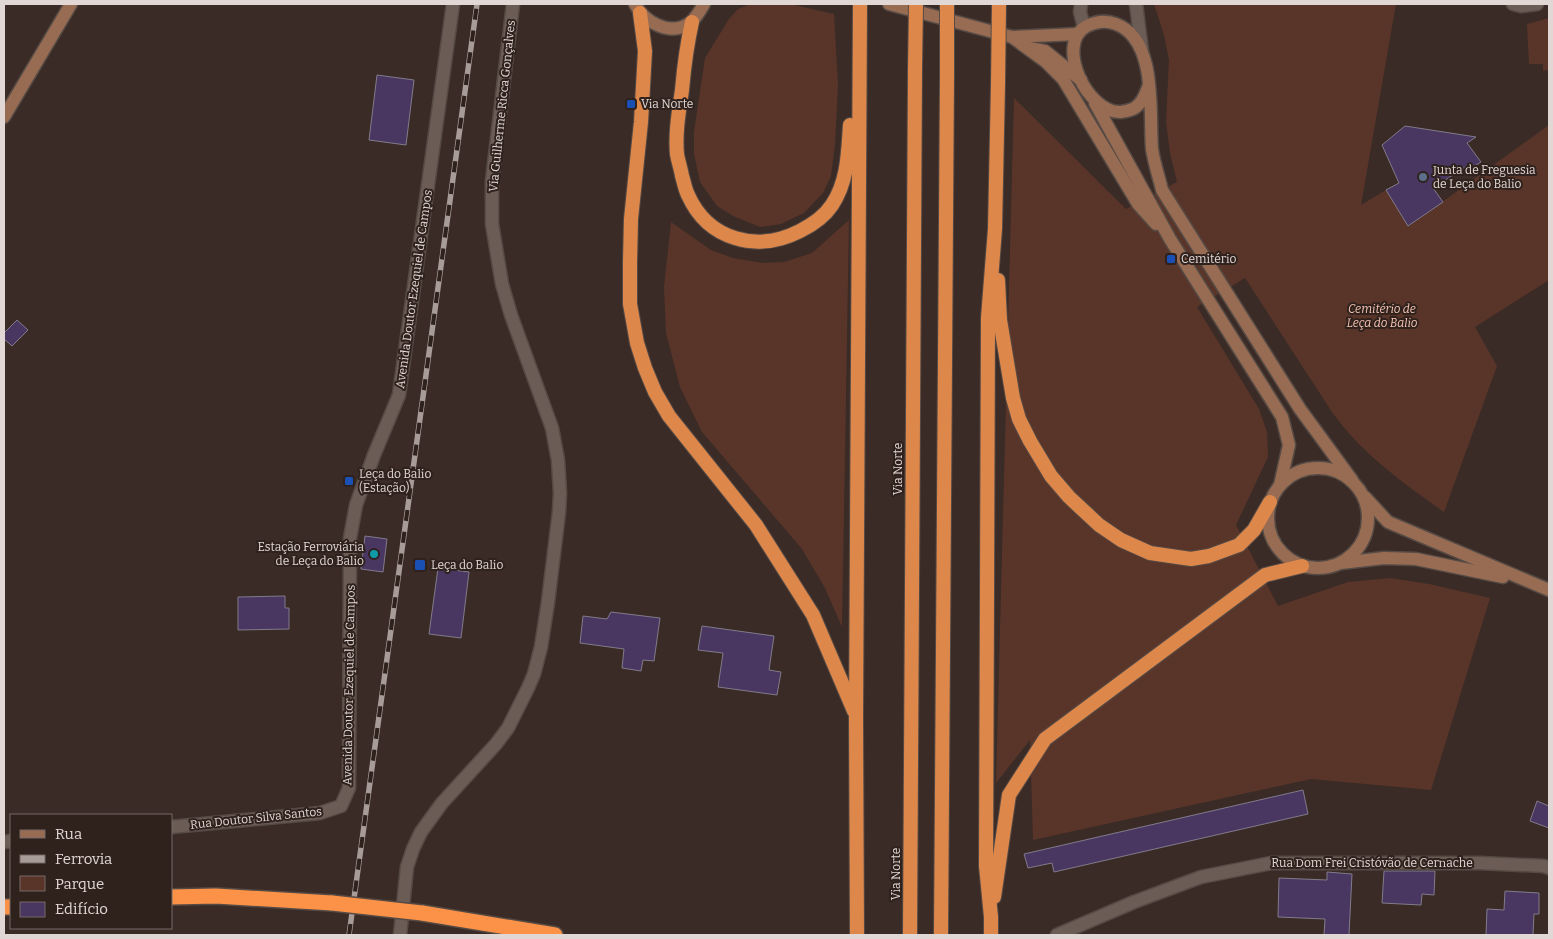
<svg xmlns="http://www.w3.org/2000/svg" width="1553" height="939" viewBox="0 0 1553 939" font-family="Bitter,serif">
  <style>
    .green { fill: #593529 }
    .building { fill: #493762; stroke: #817b8a }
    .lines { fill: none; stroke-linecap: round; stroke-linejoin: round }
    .minor-casing { stroke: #564a45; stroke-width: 15 }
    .tertiary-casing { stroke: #564a45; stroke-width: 15 }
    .secondary-casing { stroke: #564a45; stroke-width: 15 }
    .trunk-casing { stroke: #564a45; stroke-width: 16 }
    .motorway-casing { stroke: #564a45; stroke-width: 18 }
    .minor { stroke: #6c5c56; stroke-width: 12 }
    .tertiary { stroke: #6c5c56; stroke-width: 12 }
    .secondary { stroke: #976c52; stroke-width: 12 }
    .trunk { stroke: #de874a; stroke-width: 14 }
    .motorway { stroke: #fb9247; stroke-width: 15 }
    .rail-casing { stroke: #a89c99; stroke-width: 5.5 }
    .rail { stroke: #2f211c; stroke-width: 4; stroke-dasharray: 11; stroke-linecap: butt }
    .trunk-bridge-casing { stroke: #564a45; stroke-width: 16; stroke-linecap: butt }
    .motorway-bridge-casing { stroke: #564a45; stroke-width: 18; stroke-linecap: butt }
    .trunk-bridge { stroke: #de874a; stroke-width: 14 }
    .motorway-bridge { stroke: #fb9247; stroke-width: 15 }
    .transit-dot { fill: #1a4fb4; stroke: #2f211c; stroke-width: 2 }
    .service-dot { fill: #5c6f8a; stroke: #2f211c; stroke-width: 2 }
    .culture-dot { fill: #0f9aa8; stroke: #2f211c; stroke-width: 2 }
    .labels { text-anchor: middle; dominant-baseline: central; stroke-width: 4; stroke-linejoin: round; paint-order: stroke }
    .poi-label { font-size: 12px; fill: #e1d7d4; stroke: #2f211c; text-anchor: start }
    .street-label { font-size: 12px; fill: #e1d7d4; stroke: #2f211c }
    .park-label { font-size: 12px; font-style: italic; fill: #f7c5b3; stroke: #2f211c }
  </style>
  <rect width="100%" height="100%" fill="#3a2b26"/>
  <g class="green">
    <path d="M751,4H790L834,14L838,85L835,145L831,176L823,193L804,213L781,224L760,227L733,216L717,206L700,182L694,154V132L705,58L729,19L738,9Z"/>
    <path d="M1154,4H1396L1361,205L1386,190L1409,226L1549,125V280L1475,327L1497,366L1444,512C1403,483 1362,454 1332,412L1245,278L1197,307L1259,409L1267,432L1268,457L1236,525L1278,606L1348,582L1390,578L1429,584L1490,598L1431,790L1311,779L1033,840L1030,740L996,783L1014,98L1126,209L1177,182L1170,153L1166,122L1169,60L1164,35Z"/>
    <path d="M1549,18V70L1543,71V64H1529L1527,24Z"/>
    <path d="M849,220L842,627L825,588L802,549L702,432L680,387L666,333L664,287L671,222L711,250L733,258L763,263L784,262L812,253Z"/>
  </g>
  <g class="building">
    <path d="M377,75L414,80L406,145L369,140Z"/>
    <path d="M1405,126L1476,137L1467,143L1481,162L1468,170L1465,167L1433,188L1443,202L1408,226L1386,190L1399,183L1382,145Z"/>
    <path d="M17,320L28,330L12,346L4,339V333Z"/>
    <path d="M365,536L387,539L383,572L361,569Z"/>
    <path d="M438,568L469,572L461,638L429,634Z"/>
    <path d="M285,596V608H289V629L238,630V597Z"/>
    <path d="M611,612L660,618L654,661L643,660L641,671L622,668L624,649L580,643L583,616L607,619Z"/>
    <path d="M702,626L774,636L769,670L781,672L777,695L718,687L723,653L698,650Z"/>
    <path d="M1303,790L1308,814L1054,872L1052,863L1028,868L1024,854Z"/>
    <path d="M1537,801L1549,806V828L1530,821Z"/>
    <path d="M1384,871H1435L1434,895L1422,894L1421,905L1382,903Z"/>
    <path d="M1327,872L1352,874L1349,935H1324L1325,919L1278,917L1279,878L1327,880Z"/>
    <path d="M1505,891L1539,893V914H1534L1533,935H1486L1487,909L1504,910Z"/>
  </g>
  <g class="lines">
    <g class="minor-casing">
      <g id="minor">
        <path d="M171,827L320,813L341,806L349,788L350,538L356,505L374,455L399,395L453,4"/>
        <path d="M4,842L11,841"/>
        <path d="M1057,935L1134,902L1201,877L1271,863H1480L1544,866L1549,868"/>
      </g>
    </g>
    <g class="tertiary-casing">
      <g id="tertiary">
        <path d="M1081,4L1080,12L1084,27"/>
        <path d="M1136,4L1142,51"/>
        <path d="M1513,4L1521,6L1537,4"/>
        <path d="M400,935L407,867L413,849L421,832L442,803L496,744L508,728L528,688L534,674L541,647L548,602L559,512L560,493L558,460L552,428L511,315L502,284L492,224V181L513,4"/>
      </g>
    </g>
    <g class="secondary-casing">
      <g id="secondary">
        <path d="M635,4C644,22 670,37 690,23C696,18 700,11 704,4"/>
        <path d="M889,4L1012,37L1078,34"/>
        <path d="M1012,37L1046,62L1063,79L1138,204L1156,224"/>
        <path d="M1029,48L1045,51L1081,80"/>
        <path d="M1149,85C1146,92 1144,100 1138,105C1134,110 1127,111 1121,112C1087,114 1054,43 1087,26C1097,21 1106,20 1116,24C1158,40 1149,113 1152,149C1154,163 1159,177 1162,190L1300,409L1352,480"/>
        <path d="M1095,103L1170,239L1282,417L1289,445L1280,485"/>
        <path d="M4,117L71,4"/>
        <circle cx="1318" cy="518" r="50"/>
        <path d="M1365,497L1388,522L1549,590"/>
        <path d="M1341,563L1384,558L1416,559L1503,577"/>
      </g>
    </g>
    <g class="trunk-casing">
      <g id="trunk">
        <path d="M640,13L645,51L641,122L631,219L630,262V304L637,343L645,368L655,392L669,416L756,525L813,615L854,711"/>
        <path d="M692,22C687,44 684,67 682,90C679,111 675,133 677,154C678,161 681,169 682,176C684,182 685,189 688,195C708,240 757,253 800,231C812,225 824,217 832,205C848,181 848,153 850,125"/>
        <path d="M998,280L1000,320L1013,398L1019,419L1030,441L1051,476L1069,497L1099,525L1121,540L1150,553L1191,559L1209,556L1239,545L1254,530L1270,502"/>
        <path d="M994,897L1009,795L1045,739L1265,575L1302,566"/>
        <path d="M857,935L856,718L860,4"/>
        <path d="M910,935L915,69"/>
        <path d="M941,935L947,75"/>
        <path d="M991,935V917L986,866L988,318L995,229L998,84"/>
      </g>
    </g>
    <g class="motorway-casing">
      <g id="motorway">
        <path d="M171,897L216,896L332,903"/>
        <path d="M4,907H11"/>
        <path d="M422,913L555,935"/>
      </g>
    </g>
    <use href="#minor" class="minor"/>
    <use href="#tertiary" class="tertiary"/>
    <use href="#secondary" class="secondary"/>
    <use href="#trunk" class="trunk"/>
    <use href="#motorway" class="motorway"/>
    <g class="rail-casing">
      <path id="rail" d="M349,935L477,4"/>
    </g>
    <use href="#rail" class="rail"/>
    <g class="trunk-bridge-casing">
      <g id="trunk-bridge">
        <path d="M915,69L916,4"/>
        <path d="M947,75V4"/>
        <path d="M998,84L999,4"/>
      </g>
    </g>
    <g class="motorway-bridge-casing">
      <path id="motorway-bridge" d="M332,903L422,913"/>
    </g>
    <use href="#trunk-bridge" class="trunk-bridge"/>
    <use href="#motorway-bridge" class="motorway-bridge"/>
  </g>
  <g class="transit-dot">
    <rect x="626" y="99" width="10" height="10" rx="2.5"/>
    <rect x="1166" y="254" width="10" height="10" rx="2.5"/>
    <rect x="344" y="476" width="10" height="10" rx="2.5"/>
    <rect x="414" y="559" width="12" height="12" rx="2.5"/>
  </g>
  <circle class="service-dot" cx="1423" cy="177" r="5"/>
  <circle class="culture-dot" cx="374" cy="554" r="5"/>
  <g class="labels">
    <g class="poi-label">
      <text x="641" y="104">Via Norte</text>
      <text x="1433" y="170">Junta de Freguesia<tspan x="1433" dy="14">de Leça do Balio</tspan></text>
      <text x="1181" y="259">Cemitério</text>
      <text x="359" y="474">Leça do Balio<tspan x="359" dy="14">(Estação)</tspan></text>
      <text x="364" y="547" text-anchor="end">Estação Ferroviária<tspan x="364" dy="14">de Leça do Balio</tspan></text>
      <text x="431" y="565">Leça do Balio</text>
    </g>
    <g class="street-label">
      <text transform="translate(502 106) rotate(-84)">Via Guilherme Ricca Gonçalves</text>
      <text transform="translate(414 289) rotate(-82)">Avenida Doutor Ezequiel de Campos</text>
      <text transform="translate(898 469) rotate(-90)">Via Norte</text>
      <text transform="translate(349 685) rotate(-89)">Avenida Doutor Ezequiel de Campos</text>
      <text transform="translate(256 818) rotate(-6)">Rua Doutor Silva Santos</text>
      <text x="1372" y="863">Rua Dom Frei Cristóvão de Cernache</text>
      <text transform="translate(896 874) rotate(-90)">Via Norte</text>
    </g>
    <g class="park-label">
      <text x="1382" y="309">Cemitério de<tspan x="1382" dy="14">Leça do Balio</tspan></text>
    </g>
  </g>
  <rect width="1553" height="939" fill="none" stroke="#e1d7d4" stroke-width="10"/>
  <rect x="10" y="814" width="162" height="115" fill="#2f211c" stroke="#766a66"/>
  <rect x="20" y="830" width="25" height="8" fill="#976c52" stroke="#766a66"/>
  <text x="55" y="839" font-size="15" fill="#e1d7d4">Rua</text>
  <rect x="20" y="855" width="25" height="8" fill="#a89c99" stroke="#766a66"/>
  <text x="55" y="864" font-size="15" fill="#e1d7d4">Ferrovia</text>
  <rect x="20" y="876" width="25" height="15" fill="#593529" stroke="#766a66"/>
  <text x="55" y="889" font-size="15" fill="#e1d7d4">Parque</text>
  <rect x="20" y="902" width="25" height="15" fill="#493762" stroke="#766a66"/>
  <text x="55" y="914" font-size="15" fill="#e1d7d4">Edifício</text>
</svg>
